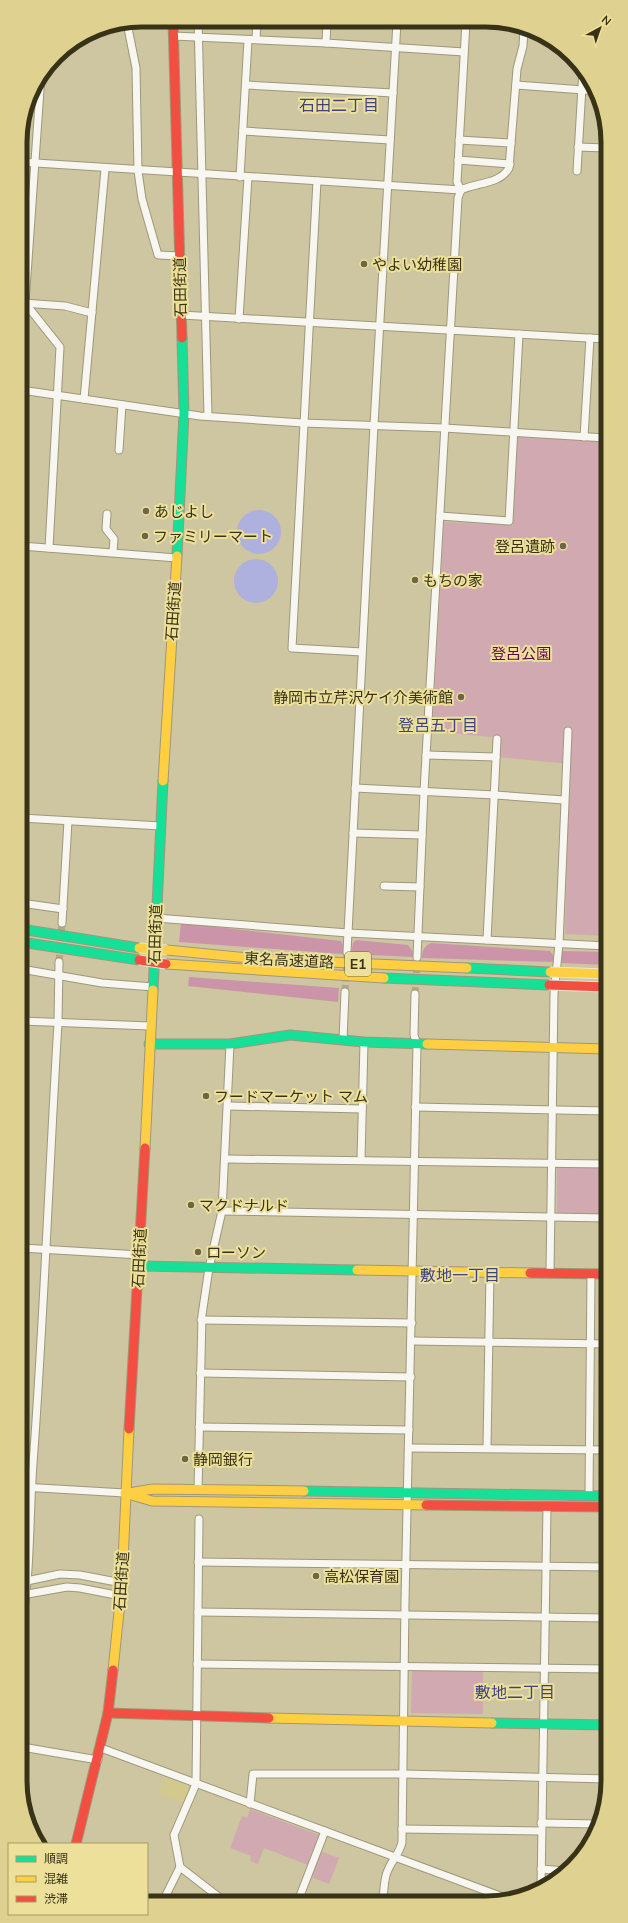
<svg xmlns="http://www.w3.org/2000/svg" width="628" height="1923" viewBox="0 0 628 1923" font-family="Mulish,'Noto Sans JP',sans-serif">
  <style>
    .built { fill: #d4c98d }
    .green { fill: #d1a9b0 }
    .forest { fill: #cb94a8 }
    .water { fill: #aeb0de }
    .lines { fill: none; stroke-linecap: round; stroke-linejoin: round }
    .street-tunnel { stroke: #afa985; stroke-width: 7; stroke-dasharray: 7 3.5; stroke-linecap: butt }
    .street-casing { stroke: #9e987a; stroke-width: 9 }
    .fast-casing { stroke: #9e987a; stroke-width: 11 }
    .slow-casing { stroke: #9e987a; stroke-width: 11 }
    .jam-casing { stroke: #9e987a; stroke-width: 11 }
    .street { stroke: #f8f6f1; stroke-width: 7 }
    .fast { stroke: #16e098; stroke-width: 9 }
    .slow { stroke: #ffcf43; stroke-width: 9 }
    .jam { stroke: #f24e42; stroke-width: 9 }
    .slow-bridge-casing { stroke: #e8e5d4; stroke-width: 11; stroke-linecap: butt }
    .jam-bridge-casing { stroke: #e8e5d4; stroke-width: 11; stroke-linecap: butt }
    .slow-bridge { stroke: #ffcf43; stroke-width: 9 }
    .jam-bridge { stroke: #f24e42; stroke-width: 9 }
    .poi-dot { fill: #6c6647; stroke: #ede09a; stroke-width: 1.5 }
    .labels { text-anchor: middle; dominant-baseline: central; stroke-width: 4; stroke-linejoin: round; paint-order: stroke }
    .shield { fill: #ede09a; stroke: #6e673e; stroke-width: 1 }
    .shield-label { font-size: 14px; font-weight: bold; fill: #383317 }
    .poi-label { font-size: 15px; fill: #383317; stroke: #ede09a; text-anchor: start }
    .street-label { font-size: 15px; fill: #383317; stroke: #ede09a }
    .park-label { font-size: 15px; fill: #61064e; stroke: #ede09a }
    .neighbourhood-label { font-size: 16px; fill: #40427f; stroke: #ede09a }
    .rim { fill: none; stroke: #383317; stroke-width: 5 }
  </style>
  <rect width="100%" height="100%" fill="#cdc6a0"/>
  <path class="built" d="M165,1777L189,1787L183,1803L159,1793Z"/>
  <g class="green">
    <path d="M518,437L606,441L607,936L565,934L569,764L498,757L500,738L432,731L444,522L513,525Z"/>
    <path d="M557,1167L607,1168V1214H557Z"/>
    <path d="M412,1670L483,1671V1714L411,1713Z"/>
    <path d="M250,1809L319,1835L308,1865L264,1848L258,1864L250,1861L251,1856L230,1848L242,1816L247,1818Z"/>
    <path d="M320,1851L339,1858L329,1884L311,1877Z"/>
  </g>
  <g class="forest">
    <path d="M181,923L341,941L343,945V954L179,942Z"/>
    <path d="M356,940L408,945L413,952V957L351,954L353,943Z"/>
    <path d="M431,943L550,951L553,955V962L422,958C422,951 424,946 431,943Z"/>
    <path d="M561,951L607,952V965L562,963Z"/>
    <path d="M189,977L339,988L338,1002L188,986Z"/>
  </g>
  <g class="water">
    <circle cx="259" cy="532" r="22"/>
    <circle cx="256" cy="581" r="22"/>
  </g>
  <g class="lines">
    <g class="street-tunnel">
      <path d="M59,962L62,923"/>
      <path d="M345,992L347,952"/>
      <path d="M415,994L417,963"/>
    </g>
    <g class="street-casing">
      <g id="street">
        <path d="M198,20L208,416"/>
        <path d="M127,23L136,68L138,171L142,199L158,255L180,256"/>
        <path d="M173,36L326,43L464,52"/>
        <path d="M256,39L257,21"/>
        <path d="M326,43L327,21"/>
        <path d="M41,76L25,303L60,347L49,548"/>
        <path d="M246,85L393,93"/>
        <path d="M516,85L597,91"/>
        <path d="M243,131L390,140"/>
        <path d="M459,140L511,143"/>
        <path d="M578,147L606,148"/>
        <path d="M458,160L510,164"/>
        <path d="M20,162L461,190"/>
        <path d="M577,171L583,70"/>
        <path d="M240,177L248,40"/>
        <path d="M317,181L292,648L362,652"/>
        <path d="M461,190L457,182L466,22"/>
        <path d="M23,303L65,306L92,313"/>
        <path d="M181,315L606,339"/>
        <path d="M239,319L248,177"/>
        <path d="M21,390L200,416L303,423L444,428L606,438"/>
        <path d="M84,399L105,169"/>
        <path d="M584,437L590,338"/>
        <path d="M119,450L122,405"/>
        <path d="M107,514L106,529L114,539L113,552"/>
        <path d="M440,516L509,521L519,334"/>
        <path d="M21,546L177,558"/>
        <path d="M426,755L496,757"/>
        <path d="M355,788L495,795L564,800"/>
        <path d="M21,818L161,826"/>
        <path d="M353,833L422,835"/>
        <path d="M384,886L420,887"/>
        <path d="M21,903L63,909"/>
        <path d="M156,918L348,933L607,946"/>
        <path d="M62,923L68,821"/>
        <path d="M487,940L497,739"/>
        <path d="M347,952L374,425L397,22"/>
        <path d="M417,957L424,791L458,198L461,190C477,182 499,185 509,168L517,69L523,46L524,28"/>
        <path d="M21,969L102,983L153,987"/>
        <path d="M21,1021L150,1026"/>
        <path d="M343,1040L345,992"/>
        <path d="M228,1106L362,1109"/>
        <path d="M415,1107L607,1111"/>
        <path d="M226,1159L607,1164"/>
        <path d="M361,1160L364,1042"/>
        <path d="M222,1211L607,1218"/>
        <path d="M22,1248L140,1255"/>
        <path d="M550,1273L554,994L559,944L568,731"/>
        <path d="M201,1320L412,1323"/>
        <path d="M412,1341L607,1344"/>
        <path d="M200,1373L411,1377"/>
        <path d="M199,1427L409,1430"/>
        <path d="M409,1448L607,1450"/>
        <path d="M487,1448L490,1272"/>
        <path d="M22,1487L125,1493"/>
        <path d="M198,1490L202,1315L209,1268L222,1211L230,1044"/>
        <path d="M589,1496L591,1274"/>
        <path d="M199,1519L196,1784L174,1835L180,1867L224,1901"/>
        <path d="M198,1562L607,1567"/>
        <path d="M22,1582L60,1574L80,1575L122,1583"/>
        <path d="M22,1595L67,1587L80,1588L121,1596"/>
        <path d="M198,1612L608,1618"/>
        <path d="M22,1621C31,1570 29,1516 33,1464C44,1317 49,1170 58,1023L59,962"/>
        <path d="M197,1664L608,1669"/>
        <path d="M22,1747L98,1760"/>
        <path d="M101,1748L511,1900"/>
        <path d="M250,1804L253,1774H403L608,1779"/>
        <path d="M541,1823L600,1824"/>
        <path d="M402,1829L541,1831"/>
        <path d="M541,1869L566,1871"/>
        <path d="M541,1889L547,1506"/>
        <path d="M163,1901L180,1867"/>
        <path d="M298,1901L325,1831"/>
        <path d="M382,1901C385,1891 383,1880 388,1870C392,1860 400,1853 402,1842L405,1602L417,1044L414,1035L415,994"/>
      </g>
    </g>
    <g class="fast-casing">
      <g id="fast">
        <path d="M177,556L184,413L182,338"/>
        <path d="M21,929L139,948"/>
        <path d="M21,942L139,960"/>
        <path d="M467,968L550,972"/>
        <path d="M384,978L549,985"/>
        <path d="M153,990L163,781"/>
        <path d="M149,1044H230L290,1035L364,1042L427,1044"/>
        <path d="M139,1266L357,1270"/>
        <path d="M304,1491L607,1496"/>
        <path d="M492,1723L608,1725"/>
      </g>
    </g>
    <g class="slow-casing">
      <g id="slow">
        <path d="M163,781L177,556"/>
        <path d="M167,950L259,959L467,968"/>
        <path d="M166,964L384,978"/>
        <path d="M427,1044L607,1049"/>
        <path d="M145,1148L153,990"/>
        <path d="M357,1270L530,1273"/>
        <path d="M125,1493L152,1501L426,1505"/>
        <path d="M129,1493L153,1489L304,1491"/>
        <path d="M113,1670L122,1583L129,1429"/>
        <path d="M269,1718L492,1723"/>
      </g>
    </g>
    <g class="jam-casing">
      <g id="jam">
        <path d="M173,20L182,338"/>
        <path d="M530,1273L607,1274"/>
        <path d="M129,1429L145,1148"/>
        <path d="M426,1505L607,1507"/>
        <path d="M108,1713L269,1718"/>
        <path d="M76,1844L108,1713L113,1670"/>
      </g>
    </g>
    <use href="#street" class="street"/>
    <use href="#fast" class="fast"/>
    <use href="#slow" class="slow"/>
    <use href="#jam" class="jam"/>
    <g class="slow-bridge-casing">
      <g id="slow-bridge">
        <path d="M139,948L167,950"/>
        <path d="M550,972L607,974"/>
      </g>
    </g>
    <g class="jam-bridge-casing">
      <g id="jam-bridge">
        <path d="M139,960L166,964"/>
        <path d="M549,985L607,987"/>
      </g>
    </g>
    <use href="#slow-bridge" class="slow-bridge"/>
    <use href="#jam-bridge" class="jam-bridge"/>
  </g>
  <g class="poi-dot">
    <circle cx="364" cy="264" r="4"/>
    <circle cx="146" cy="511" r="4"/>
    <circle cx="145" cy="536" r="4"/>
    <circle cx="563" cy="546" r="4"/>
    <circle cx="415" cy="580" r="4"/>
    <circle cx="461" cy="697" r="4"/>
    <circle cx="206" cy="1096" r="4"/>
    <circle cx="191" cy="1205" r="4"/>
    <circle cx="198" cy="1252" r="4"/>
    <circle cx="185" cy="1459" r="4"/>
    <circle cx="316" cy="1576" r="4"/>
  </g>
  <g class="labels">
    <rect class="shield" x="345" y="952" width="26" height="24" rx="3"/>
    <g class="shield-label">
      <text x="358" y="964">E1</text>
    </g>
    <g class="poi-label">
      <text x="372" y="264">やよい幼稚園</text>
      <text x="154" y="511">あじよし</text>
      <text x="153" y="536">ファミリーマート</text>
      <text x="555" y="546" text-anchor="end">登呂遺跡</text>
      <text x="423" y="580">もちの家</text>
      <text x="453" y="697" text-anchor="end">静岡市立芹沢ケイ介美術館</text>
      <text x="214" y="1096">フードマーケット マム</text>
      <text x="199" y="1205">マクドナルド</text>
      <text x="206" y="1252">ローソン</text>
      <text x="193" y="1459">静岡銀行</text>
      <text x="324" y="1576">高松保育園</text>
    </g>
    <g class="street-label">
      <text transform="translate(180 287) rotate(-91)">石田街道</text>
      <text transform="translate(173 611) rotate(-86)">石田街道</text>
      <text transform="translate(155 934) rotate(-88)">石田街道</text>
      <text transform="translate(289 960) rotate(3)">東名高速道路</text>
      <text transform="translate(139 1258) rotate(-87)">石田街道</text>
      <text transform="translate(121 1581) rotate(-86)">石田街道</text>
    </g>
    <g class="park-label">
      <text x="521" y="653">登呂公園</text>
    </g>
    <g class="neighbourhood-label">
      <text x="339" y="105">石田二丁目</text>
      <text x="438" y="725">登呂五丁目</text>
      <text x="460" y="1275">敷地一丁目</text>
      <text x="515" y="1692">敷地二丁目</text>
    </g>
  </g>
  <path d="M0 0H628V1923H0ZM142 27H486A115 115 0 0 1 601 142V1781A115 115 0 0 1 486 1896H142A115 115 0 0 1 27 1781V142A115 115 0 0 1 142 27Z" fill="#dfd290" fill-rule="evenodd"/>
  <path class="rim" d="M142 27H486A115 115 0 0 1 601 142V1781A115 115 0 0 1 486 1896H142A115 115 0 0 1 27 1781V142A115 115 0 0 1 142 27Z"/>
  <rect x="8" y="1843" width="140" height="72" fill="#ede09a" stroke="#a59b66"/>
  <rect x="16" y="1856" width="20" height="6" fill="#16e098" stroke="#a59b66"/>
  <text x="44" y="1863" font-size="12" fill="#383317">順調</text>
  <rect x="16" y="1876" width="20" height="6" fill="#ffcf43" stroke="#a59b66"/>
  <text x="44" y="1883" font-size="12" fill="#383317">混雑</text>
  <rect x="16" y="1896" width="20" height="6" fill="#f24e42" stroke="#a59b66"/>
  <text x="44" y="1903" font-size="12" fill="#383317">渋滞</text>
  <g transform="translate(600 28) rotate(40)" stroke="#ede09a" stroke-width="3" paint-order="stroke">
  <path d="M0-3L7 15L0 10L-7 15Z" fill="#383317"/>
  <text y="-6" font-size="11" font-weight="bold" text-anchor="middle" fill="#383317">N</text>
  </g>
</svg>
